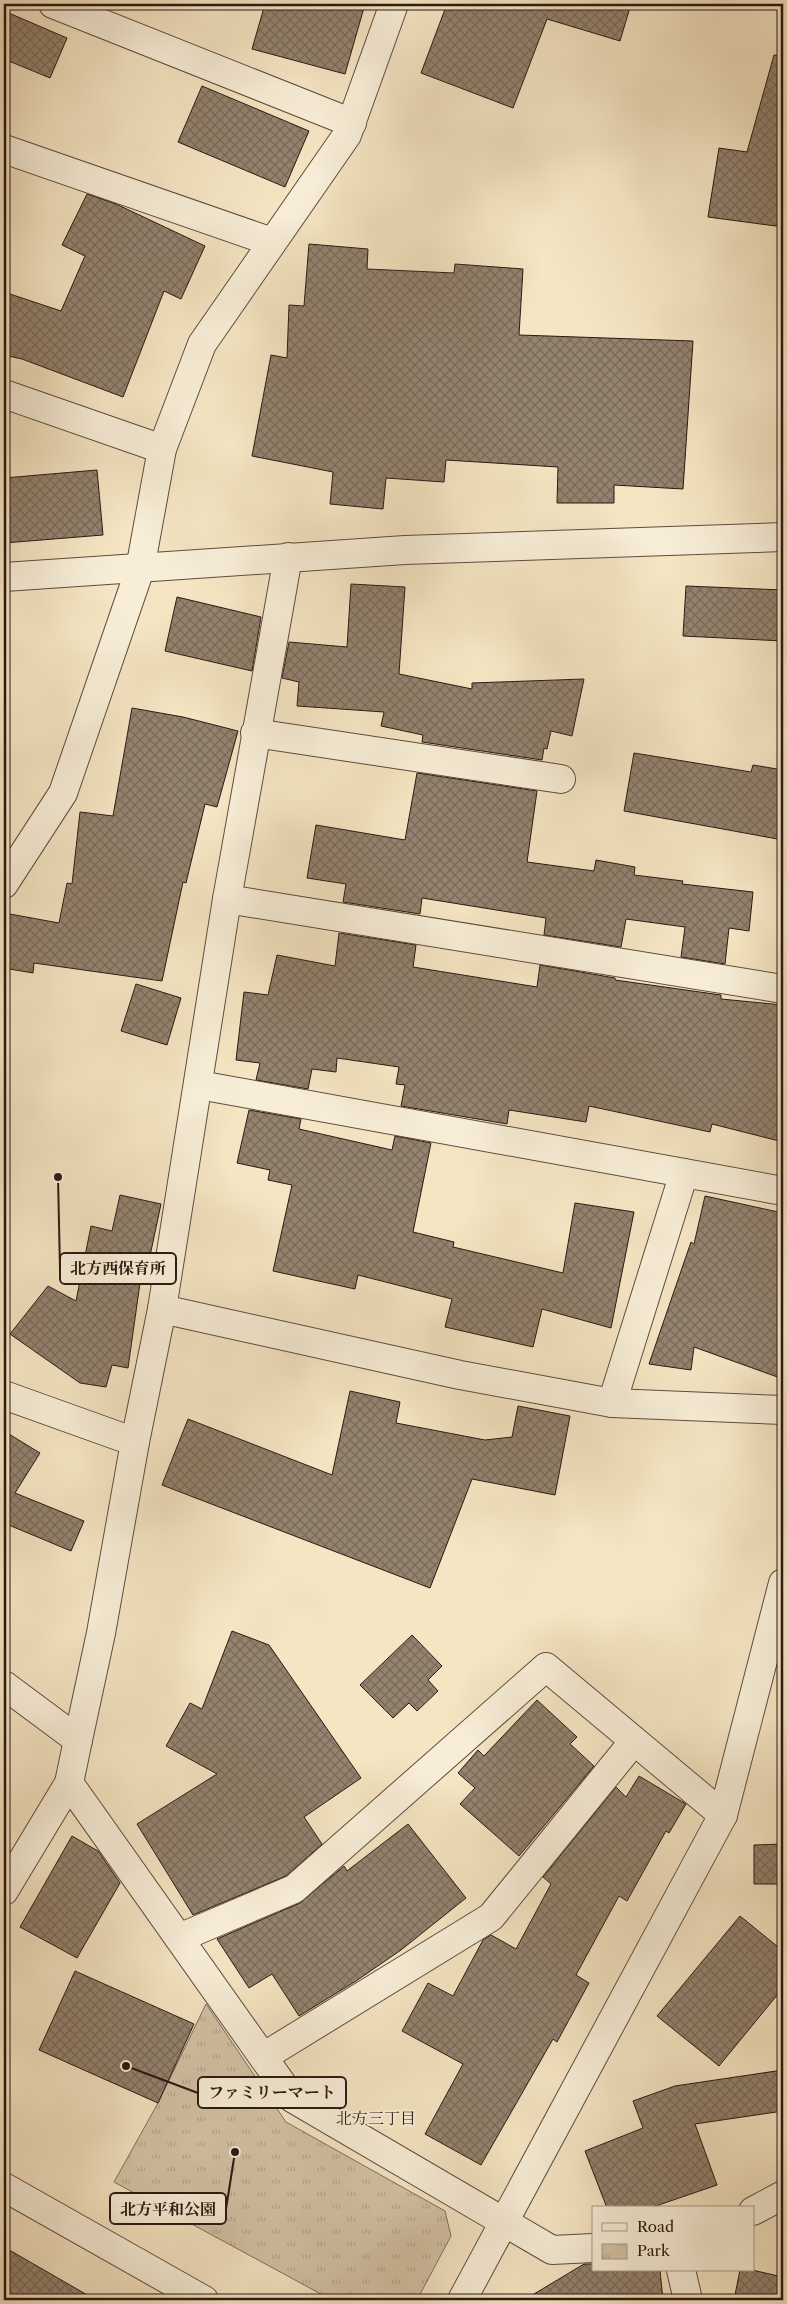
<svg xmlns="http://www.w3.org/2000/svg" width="787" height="2304" viewBox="0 0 787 2304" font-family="'Libre Caslon Text','Noto Serif JP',serif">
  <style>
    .park { fill: url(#park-tufts); stroke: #7f6e5c }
    .building { fill: url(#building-cross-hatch); stroke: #2b1913 }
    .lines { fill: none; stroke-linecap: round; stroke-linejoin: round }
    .minor-casing { stroke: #5e4c3f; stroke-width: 30 }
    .minor { stroke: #f8eed8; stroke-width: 28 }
    .labels { text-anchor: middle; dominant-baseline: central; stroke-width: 4; stroke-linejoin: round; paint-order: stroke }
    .neighbourhood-label { font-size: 16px; fill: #2b1913; stroke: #f8eed8 }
    .leader { fill: none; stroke: #2b1913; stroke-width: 2 }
    .callout-dot { fill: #2b1913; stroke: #f8eed8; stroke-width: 2 }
    .callout { fill: #f8eed8; stroke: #2b1913; stroke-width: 2 }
    .callout-label { font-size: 16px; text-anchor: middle; font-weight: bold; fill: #2b1913 }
  </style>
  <defs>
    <pattern id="park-tufts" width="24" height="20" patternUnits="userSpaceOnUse" patternTransform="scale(1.25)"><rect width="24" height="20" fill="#d3c2a5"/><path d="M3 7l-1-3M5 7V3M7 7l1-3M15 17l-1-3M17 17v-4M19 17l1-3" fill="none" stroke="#b5a68d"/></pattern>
    <pattern id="building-cross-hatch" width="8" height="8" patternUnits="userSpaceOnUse" patternTransform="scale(1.25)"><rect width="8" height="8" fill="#94836f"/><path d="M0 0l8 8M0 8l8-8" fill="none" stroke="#796a5a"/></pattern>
  </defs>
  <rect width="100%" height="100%" fill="#f5e5c3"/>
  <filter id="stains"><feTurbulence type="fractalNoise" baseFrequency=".004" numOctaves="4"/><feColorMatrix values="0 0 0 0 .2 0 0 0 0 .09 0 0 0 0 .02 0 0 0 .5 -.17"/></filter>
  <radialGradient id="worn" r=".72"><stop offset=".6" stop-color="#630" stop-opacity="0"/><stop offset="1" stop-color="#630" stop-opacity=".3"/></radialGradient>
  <path class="park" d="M206,2004L286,2122L445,2211L451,2236L417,2300H332L114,2182L158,2103Z"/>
  <g class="building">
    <path d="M265,4H365L345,74L252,49Z"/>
    <path d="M447,4H631L620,41L547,19L513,108L421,73Z"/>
    <path d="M4,11L67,38L50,78L4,59Z"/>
    <path d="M774,55L783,56V227L708,217L719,148L747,152Z"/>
    <path d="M202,86L309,131L285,187L178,142Z"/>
    <path d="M87,194L116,204L205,246L181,299L164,291L123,397L22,359L4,355V292L61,311L85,256L62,245Z"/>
    <path d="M309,244L368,249L367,269L454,273L455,264L523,269L519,335L693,341L683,489L614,485V503H557L558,467L446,460L444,482L386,478L383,509L330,504L333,472L252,456L271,355L287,358L289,305L304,306Z"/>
    <path d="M97,470L103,535L4,543V478Z"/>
    <path d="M351,584L405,587L399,674L472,689V683L584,679L572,736L551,731L547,749L544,748L542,760L422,742L423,735L381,726L384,712L297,706L299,682L282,678L289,642L347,647Z"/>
    <path d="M686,586L783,590V641L683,636Z"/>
    <path d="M177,597L261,617L252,671L165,651Z"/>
    <path d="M132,708L183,717L238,731L217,807L205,804L186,883L183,882L162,981L34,963L33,973L4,968V946L10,914L59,923L67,883L72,884L80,812L113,816Z"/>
    <path d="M634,753L751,772L753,765L783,770V840L624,811Z"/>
    <path d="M417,773L537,791L527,862L594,871L596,860L635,867L634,875L683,881L682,884L753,892L749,931L729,928L725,964L681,957L685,927L626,919L621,947L544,935L546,918L422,898L420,914L343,902L346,884L307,878L316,825L405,840Z"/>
    <path d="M339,933L416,945L413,967L537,987L540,965L615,978V980L721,995V999L783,1005V1142L712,1124L710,1132L589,1106L586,1122L509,1110L507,1124L401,1106L405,1085L396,1084L399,1067L337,1058L336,1072L312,1069L308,1089L256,1080L260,1063L236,1060L244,992L268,995L277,955L335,966Z"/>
    <path d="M136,984L181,998L167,1045L121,1031Z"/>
    <path d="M249,1110L301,1119L299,1129L392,1150L395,1136L431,1143L413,1232L454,1242L453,1247L563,1273L575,1203L634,1212L611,1328L542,1309L533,1347L445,1327L452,1299L358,1275L355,1289L273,1271L292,1185L268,1180L270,1170L237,1163Z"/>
    <path d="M120,1195L161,1204L147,1270L142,1269L128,1368L112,1365L106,1387L80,1383L10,1334L48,1286L76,1301L91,1226L112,1231Z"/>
    <path d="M705,1196L783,1213V1379L694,1347L691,1370L649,1364L691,1242L694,1244Z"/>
    <path d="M350,1391L400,1402L396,1423L485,1440L512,1437L518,1406L570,1416L555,1495L472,1479L430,1588L162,1485L188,1419L332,1475Z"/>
    <path d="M4,1431L40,1453L15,1493L84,1521L71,1551L4,1523Z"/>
    <path d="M232,1631L269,1645L361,1778L304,1817L322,1844L286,1876L193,1915L137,1824L217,1774L166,1746L190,1703L202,1709Z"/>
    <path d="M412,1635L442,1666L428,1680L438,1691L417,1711L409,1703L393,1718L360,1685Z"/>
    <path d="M537,1700L577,1737L570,1744L594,1766L519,1856L460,1804L475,1788L458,1773L478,1750L484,1756Z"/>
    <path d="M639,1776L686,1804L669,1833L666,1831L627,1901L619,1896L576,1975L589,1983L557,2042L553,2039L481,2165L425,2134L463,2064L402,2031L428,1983L453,1996L483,1940L491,1935L516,1949L551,1884L543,1877L616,1787L626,1797Z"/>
    <path d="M408,1824L466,1898L401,1950L356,1981L299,2016L272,1974L249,1988L217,1939L300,1903L344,1866L347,1871Z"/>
    <path d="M72,1836L98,1851L120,1883L77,1958L20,1927Z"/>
    <path d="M783,1844V1884H754V1845Z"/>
    <path d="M740,1916L783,1951V1988L719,2066L657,2016Z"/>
    <path d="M75,1971L194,2024L158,2103L39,2050Z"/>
    <path d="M783,2070V2111L695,2124L717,2185L650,2208H607L585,2151L643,2128L633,2101L675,2086Z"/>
    <path d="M4,2247L96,2300H4Z"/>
    <path d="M584,2264H593V2270H660L663,2300H524Z"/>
    <path d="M740,2270H752L783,2277V2300H734Z"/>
  </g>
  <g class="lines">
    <g class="minor-casing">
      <g id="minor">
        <path d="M53,4L352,123"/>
        <path d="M4,149L272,242"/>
        <path d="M4,394L162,449"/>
        <path d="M4,577L405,550L783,537"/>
        <path d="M255,733L561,779"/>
        <path d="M4,884L63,793L140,569L162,449L202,344L347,135L394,4"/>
        <path d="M227,899L783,989"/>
        <path d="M199,1085L783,1191"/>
        <path d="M162,1309L460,1375L612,1403L783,1410"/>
        <path d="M4,1395L135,1442"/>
        <path d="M612,1403L684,1173"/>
        <path d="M4,1685L78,1740"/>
        <path d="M69,1783L292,2098L552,2250L593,2248"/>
        <path d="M4,1891L69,1783L78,1740L101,1633L135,1442L162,1309L227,899L288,557"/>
        <path d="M179,1938L294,1889L546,1667L723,1815"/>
        <path d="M263,2057L491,1917L634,1741"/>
        <path d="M4,2187L204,2300"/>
        <path d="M753,2211L783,2195"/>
        <path d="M681,2270L688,2300"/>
        <path d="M462,2300L723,1815L783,1583"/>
      </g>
    </g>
    <use href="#minor" class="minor"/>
  </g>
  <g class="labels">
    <g class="neighbourhood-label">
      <text x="376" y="2118">北方三丁目</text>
    </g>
  </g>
  <path class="leader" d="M58 1177L60 1269M126 2066L198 2093M235 2152L226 2209"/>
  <g class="callout-dot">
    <circle cx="58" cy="1177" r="5"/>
    <circle cx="126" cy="2066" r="5"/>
    <circle cx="235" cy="2152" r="5"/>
  </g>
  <g class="callout">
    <rect x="60" y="1253" width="116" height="31" rx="5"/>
    <rect x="198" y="2077" width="148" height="31" rx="5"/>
    <rect x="110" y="2193" width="116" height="31" rx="5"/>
  </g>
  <g class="callout-label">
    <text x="118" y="1274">北方西保育所</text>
    <text x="272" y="2098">ファミリーマート</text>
    <text x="168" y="2215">北方平和公園</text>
  </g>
  <rect width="787" height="2304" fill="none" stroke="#f5e5c3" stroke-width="20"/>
  <rect x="5" y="5" width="777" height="2294" fill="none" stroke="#2b1913" stroke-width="2.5"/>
  <rect x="10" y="10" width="767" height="2284" fill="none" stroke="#2b1913"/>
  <rect x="592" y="2206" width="162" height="65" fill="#f8eed8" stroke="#a69989"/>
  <rect x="602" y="2223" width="25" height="8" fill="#f8eed8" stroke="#a69989"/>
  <text x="637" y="2232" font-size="15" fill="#2b1913">Road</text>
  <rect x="602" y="2244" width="25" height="15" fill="url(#park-tufts)" stroke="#a69989"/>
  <text x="637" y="2256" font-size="15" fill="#2b1913">Park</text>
  <rect width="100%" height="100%" filter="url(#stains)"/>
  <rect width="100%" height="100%" fill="url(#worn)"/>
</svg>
